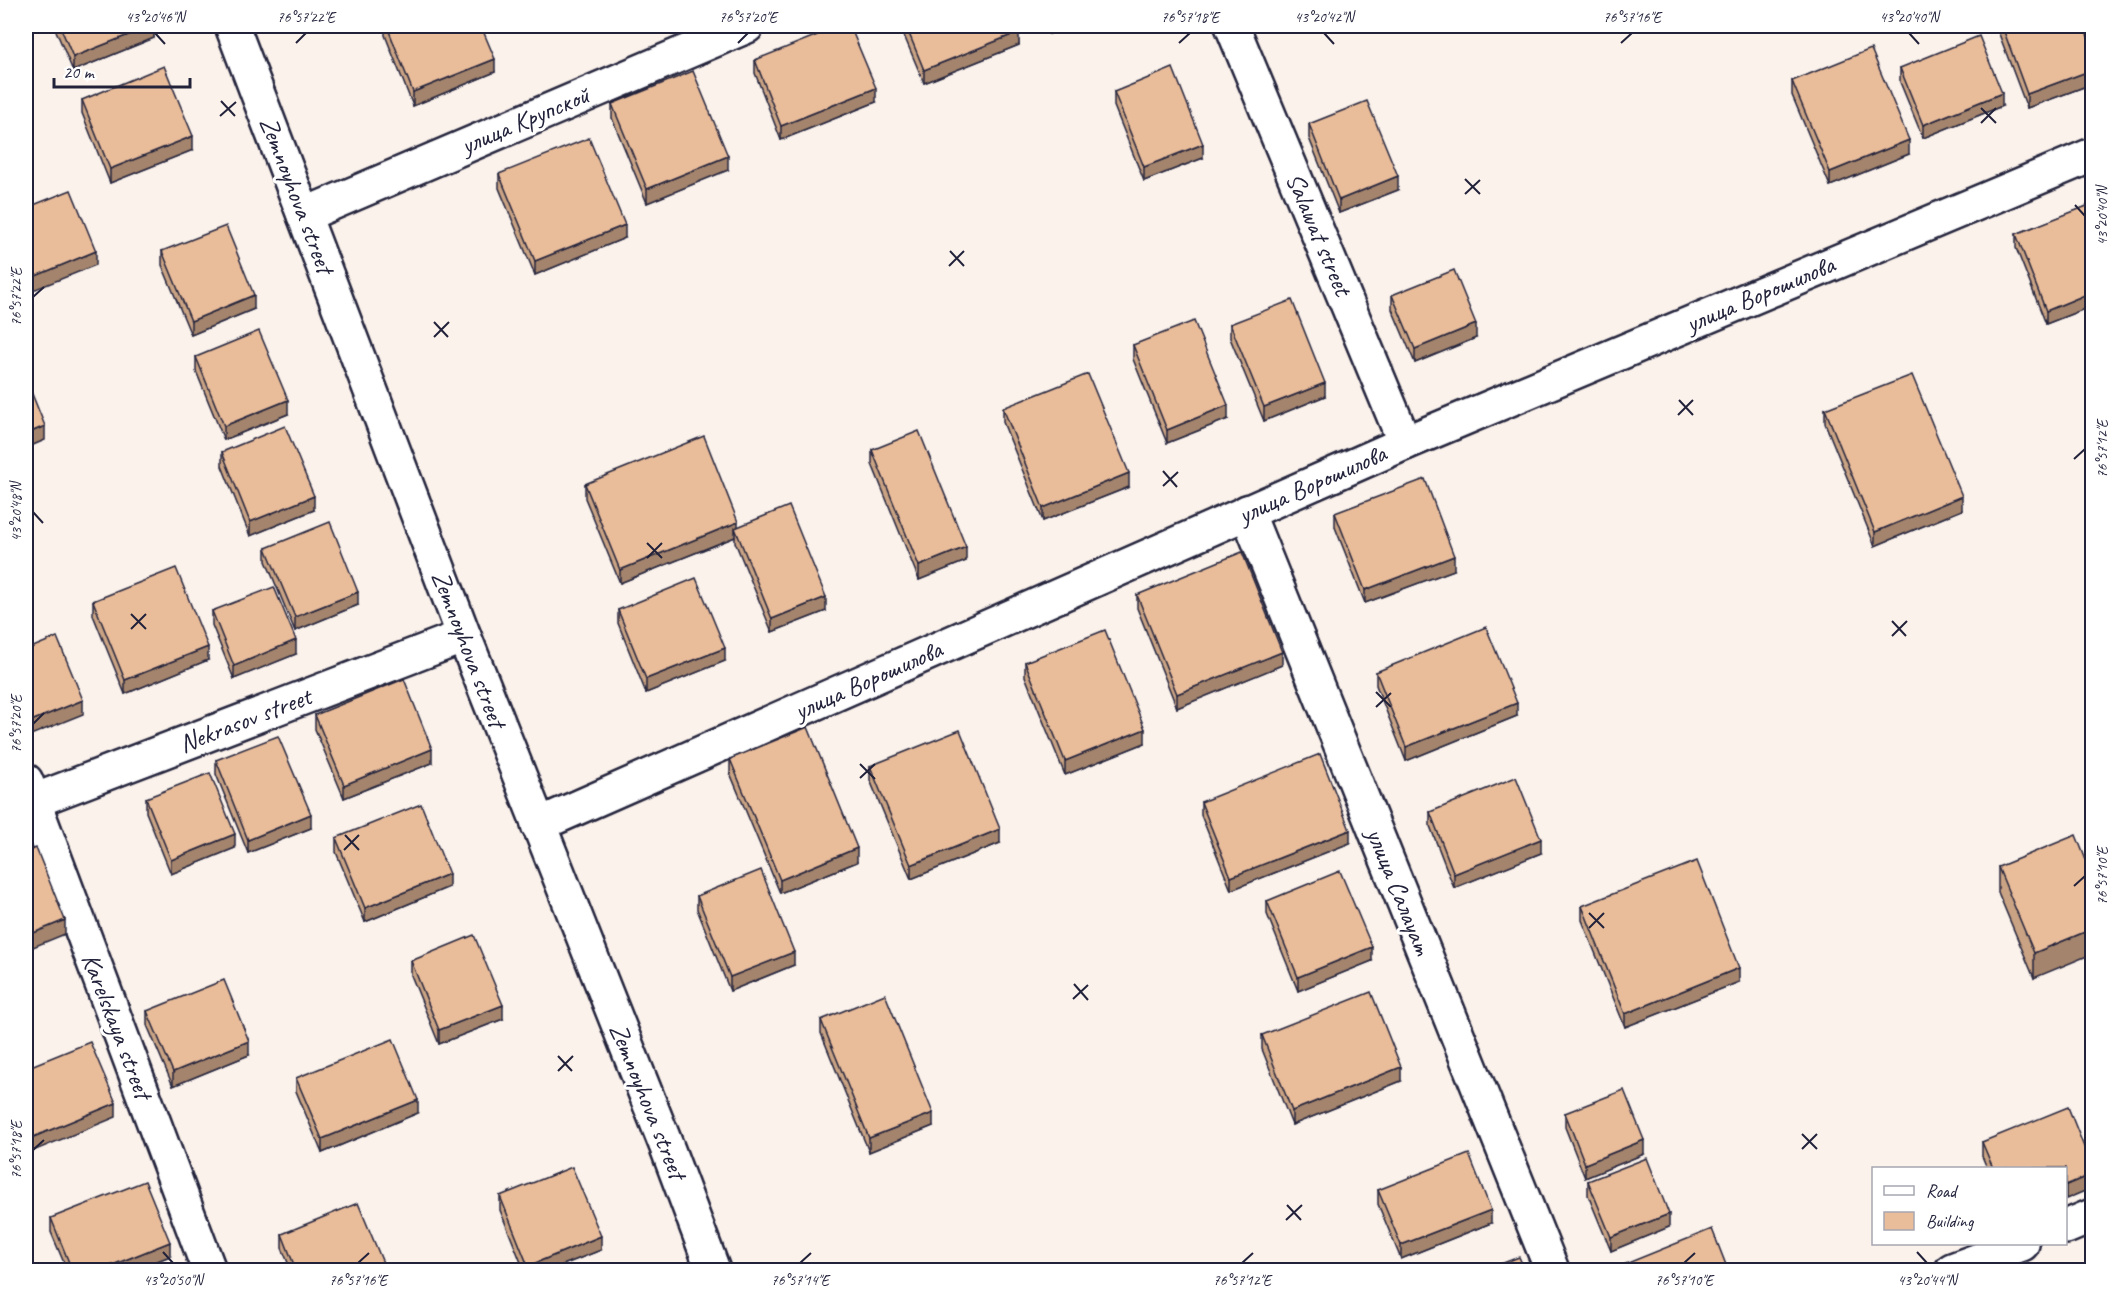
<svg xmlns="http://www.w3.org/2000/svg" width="2118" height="1296" viewBox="0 0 2118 1296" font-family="Caveat,sans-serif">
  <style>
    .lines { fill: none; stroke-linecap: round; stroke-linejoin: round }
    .minor-casing { stroke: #22223b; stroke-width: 38 }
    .tertiary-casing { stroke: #22223b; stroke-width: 38 }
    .minor { stroke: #fff; stroke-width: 33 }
    .tertiary { stroke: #fff; stroke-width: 33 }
    .wall { fill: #c9a384; stroke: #22223b; stroke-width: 1.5 }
    .shaded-wall { fill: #a4846c; stroke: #22223b; stroke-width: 1.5 }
    .building { fill: #eabd9a; stroke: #22223b; stroke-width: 1.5 }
    .ticks { fill: none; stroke: #22223b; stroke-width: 2 }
    .labels { text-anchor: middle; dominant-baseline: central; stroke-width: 6; stroke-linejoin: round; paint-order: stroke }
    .street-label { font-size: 26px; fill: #22223b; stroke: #fff }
    .neatline { fill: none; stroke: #22223b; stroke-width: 2 }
    .ticks-label { font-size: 15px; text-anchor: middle; fill: #22223b }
  </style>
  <rect width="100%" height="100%" fill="#fbf2eb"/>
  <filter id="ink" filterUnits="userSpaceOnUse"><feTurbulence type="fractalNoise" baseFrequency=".0167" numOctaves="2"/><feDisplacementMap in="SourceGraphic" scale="12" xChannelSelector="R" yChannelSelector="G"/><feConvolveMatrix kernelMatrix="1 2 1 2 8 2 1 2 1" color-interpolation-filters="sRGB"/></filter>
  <g filter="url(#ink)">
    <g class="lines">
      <g class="minor-casing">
        <g id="minor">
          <path d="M1232,26L1405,443"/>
          <path d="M304,215L747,26"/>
          <path d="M1247,512L1552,1270"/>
          <path d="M26,781L209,1270"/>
          <path d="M26,804L464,636"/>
          <path d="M538,825L1405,443L2092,155"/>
          <path d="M2066,1227L2092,1216"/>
          <path d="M1952,1270L2022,1244"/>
        </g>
      </g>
      <g class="tertiary-casing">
        <path id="tertiary" d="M232,26L464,636L668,1150L713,1270"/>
      </g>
      <use href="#minor" class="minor"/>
      <use href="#tertiary" class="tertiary"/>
    </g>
    <g class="wall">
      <path d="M54,26H154V38L73,71Z"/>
      <path d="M385,26H481L495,72L413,106L385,35Z"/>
      <path d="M900,26H1017L1019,45L924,83Z"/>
      <path d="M1045,26H1071L1049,34Z"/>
      <path d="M1996,26H2084L2092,48V84L2027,108Z"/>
      <path d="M755,60L876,102L781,140L755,73Z"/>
      <path d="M1900,68L2002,106L1923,138L1900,82Z"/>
      <path d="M1792,81L1909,154L1830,186L1792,95Z"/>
      <path d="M1114,92L1203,158L1144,181L1114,106Z"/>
      <path d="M82,100L193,150L110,183L82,113Z"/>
      <path d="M612,104L728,170L647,203L612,118Z"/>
      <path d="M1309,124L1398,190L1339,213L1309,138Z"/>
      <path d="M499,174L625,238L535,275L499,188Z"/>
      <path d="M2092,204V306L2046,324L2016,248V234Z"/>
      <path d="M162,251L254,309L191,335L162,265Z"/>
      <path d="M1392,295L1476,338L1415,363L1392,309Z"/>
      <path d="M1230,324L1325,396L1264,421L1230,338Z"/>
      <path d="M1133,345L1228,419L1167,443L1133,359Z"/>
      <path d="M196,357L288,414L224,440L196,371Z"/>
      <path d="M1003,408L1129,487L1043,521L1003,422Z"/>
      <path d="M1825,409L1962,510L1875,546L1825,423Z"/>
      <path d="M872,450L966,561L919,580L872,464Z"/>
      <path d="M222,452L314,510L250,536L222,466Z"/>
      <path d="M585,484L738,527L826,611L772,632L735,542V537L620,583L585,498Z"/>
      <path d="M1335,513L1454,570L1365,603L1335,527Z"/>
      <path d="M266,548L358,605L295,631L266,561Z"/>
      <path d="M1137,595L1282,665L1177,708L1137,608Z"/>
      <path d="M93,601L208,660L125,694L93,615Z"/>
      <path d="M618,610L725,661L646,693L618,623Z"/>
      <path d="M212,611L296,654L234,679L212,625Z"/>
      <path d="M1025,662L1145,743L1065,775L1025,676Z"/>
      <path d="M1376,672L1517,716L1406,761L1376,685Z"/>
      <path d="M315,715L432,763L344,798L315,729Z"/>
      <path d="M730,759L857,862L780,893L730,773Z"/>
      <path d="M216,760L311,828L248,853L216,774Z"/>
      <path d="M870,766L1000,843L911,879L870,780Z"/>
      <path d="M146,798L235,848L171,874L146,812Z"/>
      <path d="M1201,802L1350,843L1231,890L1201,815Z"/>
      <path d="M1430,812L1541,853L1454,888L1430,826Z"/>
      <path d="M336,838L449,887L365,922L336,852Z"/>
      <path d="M1998,867L2092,875L2034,978L1998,892Z"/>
      <path d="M697,896L794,965L730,991L697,909Z"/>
      <path d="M1267,901L1372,961L1298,991L1267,914Z"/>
      <path d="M1582,906L1739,982L1625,1027L1582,920Z"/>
      <path d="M411,961L503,1019L439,1044L411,975Z"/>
      <path d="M147,1011L249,1055L173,1086L147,1025Z"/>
      <path d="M821,1020L933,1126L869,1152L821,1033Z"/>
      <path d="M1262,1035L1401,1081L1292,1125L1262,1049Z"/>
      <path d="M296,1078L418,1113L322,1153L296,1091Z"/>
      <path d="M1565,1113L1644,1154L1585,1178L1565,1127Z"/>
      <path d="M1982,1142L2066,1168H1987L1982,1156Z"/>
      <path d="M1588,1181L1669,1227L1611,1251L1588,1195Z"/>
      <path d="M1378,1190L1491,1223L1401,1259L1378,1204Z"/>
      <path d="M500,1196L601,1250L550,1270H524L500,1210Z"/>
      <path d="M51,1218L170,1256L134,1270H67L51,1232Z"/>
      <path d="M282,1234L386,1270H291L282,1248Z"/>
    </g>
    <g class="shaded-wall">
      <path d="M151,26H154V38L73,71V57Z"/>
      <path d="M1049,26H1071L1049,34Z"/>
      <path d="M1019,32V45L924,83V70Z"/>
      <path d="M495,59V72L413,106V92Z"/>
      <path d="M2092,70V84L2027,108V94Z"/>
      <path d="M876,88V102L781,140V126Z"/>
      <path d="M2002,93V106L1923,138V125Z"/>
      <path d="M193,136V150L110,183V169Z"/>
      <path d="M1909,140V154L1830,186V172Z"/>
      <path d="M1203,144V158L1144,181V167Z"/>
      <path d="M728,156V170L647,203V189Z"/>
      <path d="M1398,176V190L1339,213V200Z"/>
      <path d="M625,225V238L535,275V261Z"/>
      <path d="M96,251V265L26,293V280Z"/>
      <path d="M2092,292V306L2046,324V311Z"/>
      <path d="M254,295V309L191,335V321Z"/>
      <path d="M1476,324V338L1415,363V349Z"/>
      <path d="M1325,383V396L1264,421V407Z"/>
      <path d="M288,400V414L224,440V426Z"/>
      <path d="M1228,405V419L1167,443V430Z"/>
      <path d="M45,426V440L26,448V434Z"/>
      <path d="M1129,473V487L1043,521V508Z"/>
      <path d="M314,496V510L250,536V522Z"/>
      <path d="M1962,496V510L1875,546V532Z"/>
      <path d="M738,522V536L735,528V537L620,583V570Z"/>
      <path d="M966,547V561L919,580V566Z"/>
      <path d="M1454,556V570L1365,603V590Z"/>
      <path d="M358,592V605L295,631V617Z"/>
      <path d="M826,597V611L772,632V619Z"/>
      <path d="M296,640V654L234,679V666Z"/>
      <path d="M208,647V660L125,694V680Z"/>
      <path d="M725,648V661L646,693V679Z"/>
      <path d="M1282,652V665L1177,708V694Z"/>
      <path d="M83,700V714L26,737V723Z"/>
      <path d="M1517,703V716L1406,761V747Z"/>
      <path d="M1145,729V743L1065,775V761Z"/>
      <path d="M432,749V763L344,798V785Z"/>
      <path d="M311,814V828L248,853V840Z"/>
      <path d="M1000,829V843L911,879V865Z"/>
      <path d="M1350,830V843L1231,890V877Z"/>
      <path d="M235,834V848L171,874V860Z"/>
      <path d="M1541,839V853L1454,888V874Z"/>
      <path d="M857,848V862L780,893V880Z"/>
      <path d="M449,874V887L365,922V908Z"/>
      <path d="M65,920V934L26,950V936Z"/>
      <path d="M2092,929V954L2034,978V953Z"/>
      <path d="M1372,947V961L1298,991V977Z"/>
      <path d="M794,952V965L730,991V977Z"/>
      <path d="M1739,968V982L1625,1027V1014Z"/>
      <path d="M503,1005V1019L439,1044V1030Z"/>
      <path d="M249,1041V1055L173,1086V1072Z"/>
      <path d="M1401,1067V1081L1292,1125V1111Z"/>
      <path d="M418,1100V1113L322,1153V1139Z"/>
      <path d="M116,1103V1117L26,1154V1140Z"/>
      <path d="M933,1113V1126L869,1152V1138Z"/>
      <path d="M1644,1140V1154L1585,1178V1164Z"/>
      <path d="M2092,1174V1188L2066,1199V1185Z"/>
      <path d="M1491,1210V1223L1401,1259V1245Z"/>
      <path d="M1669,1214V1227L1611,1251V1237Z"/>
      <path d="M601,1236V1250L550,1270H528V1266Z"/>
      <path d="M170,1242V1256L134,1270H100Z"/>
    </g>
    <g class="building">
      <path d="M60,26H151L73,57Z"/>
      <path d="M387,26H481L495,59L413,92Z"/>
      <path d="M840,26H850L876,88L781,126L755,60Z"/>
      <path d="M906,26H1017L1019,32L924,70Z"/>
      <path d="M2002,26H2084L2092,48V70L2027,94Z"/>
      <path d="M1979,36L2002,93L1923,125L1900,68Z"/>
      <path d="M1871,49L1909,140L1830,172L1792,81Z"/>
      <path d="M164,66L193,136L110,169L82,100Z"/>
      <path d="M1173,68L1203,144L1144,167L1114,92Z"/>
      <path d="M693,71L728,156L647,189L612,104Z"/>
      <path d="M1367,101L1398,176L1339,200L1309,124Z"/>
      <path d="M589,138L625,225L535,261L499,174Z"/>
      <path d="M71,190L96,251L26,280V208Z"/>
      <path d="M2092,204V292L2046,311L2016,234Z"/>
      <path d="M226,226L254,295L191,321L162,251Z"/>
      <path d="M1454,270L1476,324L1415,349L1392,295Z"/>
      <path d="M1292,300L1325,383L1264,407L1230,324Z"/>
      <path d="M1194,321L1228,405L1167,430L1133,345Z"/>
      <path d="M259,331L288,400L224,426L196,357Z"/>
      <path d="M1088,374L1129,473L1043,508L1003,408Z"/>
      <path d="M1912,375L1962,496L1875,532L1825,409Z"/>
      <path d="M26,379L45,426L26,434Z"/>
      <path d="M285,426L314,496L250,522L222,452Z"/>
      <path d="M919,431L966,547L919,566L872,450Z"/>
      <path d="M704,436L738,522L620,570L585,484Z"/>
      <path d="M1425,479L1454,556L1365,590L1335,513Z"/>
      <path d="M789,506L826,597L772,619L735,528Z"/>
      <path d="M330,522L358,592L295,617L266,548Z"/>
      <path d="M1242,552L1282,652L1177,694L1137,595Z"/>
      <path d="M176,568L208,647L125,680L93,601Z"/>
      <path d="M696,578L725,648L646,679L618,610Z"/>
      <path d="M274,587L296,640L234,666L212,611Z"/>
      <path d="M1486,627L1517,703L1406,747L1376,672Z"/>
      <path d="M1105,630L1145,729L1065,761L1025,662Z"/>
      <path d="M57,637L83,700L26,723V650Z"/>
      <path d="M404,679L432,749L344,785L315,715Z"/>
      <path d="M808,727L857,848L780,880L730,759Z"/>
      <path d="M960,730L1000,829L911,865L870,766Z"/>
      <path d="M278,736L311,814L248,840L216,760Z"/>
      <path d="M1320,754L1350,830L1231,877L1201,802Z"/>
      <path d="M210,773L235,834L171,860L146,798Z"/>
      <path d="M1516,777L1541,839L1454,874L1430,812Z"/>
      <path d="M421,804L449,874L365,908L336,838Z"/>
      <path d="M2076,835L2092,875V929L2034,953L1998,867Z"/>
      <path d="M36,848L65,920L26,936V852Z"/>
      <path d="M1697,861L1739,968L1625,1014L1582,906Z"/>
      <path d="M761,870L794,952L730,977L697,896Z"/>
      <path d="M1340,871L1372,947L1298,977L1267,901Z"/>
      <path d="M474,935L503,1005L439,1030L411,961Z"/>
      <path d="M224,980L249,1041L173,1072L147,1011Z"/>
      <path d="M1371,992L1401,1067L1292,1111L1262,1035Z"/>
      <path d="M885,994L933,1113L869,1138L821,1020Z"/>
      <path d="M393,1039L418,1100L322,1139L296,1078Z"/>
      <path d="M90,1042L116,1103L26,1140V1068Z"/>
      <path d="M1624,1090L1644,1140L1585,1164L1565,1113Z"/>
      <path d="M2068,1107L2092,1167V1174L2066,1185V1168H1993L1982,1142Z"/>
      <path d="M1469,1154L1491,1210L1401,1245L1378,1190Z"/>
      <path d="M1647,1158L1669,1214L1611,1237L1588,1181Z"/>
      <path d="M572,1167L601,1236L528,1266L500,1196Z"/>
      <path d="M145,1181L170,1242L100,1270H72L51,1218Z"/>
      <path d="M358,1203L386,1270H296L282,1234Z"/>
      <path d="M1712,1229L1728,1270H1614L1613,1269Z"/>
      <path d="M1519,1257L1525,1270H1485Z"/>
      <path d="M1382,1265L1384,1270H1370Z"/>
    </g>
  </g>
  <path class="ticks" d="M155,33L165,44M1324,33L1334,44M1909,33L1919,44M296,43L306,33M738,43L748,33M1179,43L1190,33M1621,43L1632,33M221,101L235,116M1981,108L1996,123M220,116L236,102M1981,123L1996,108M1465,179L1480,194M1465,194L1480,180M2075,205L2085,216M950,251L964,266M949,266L964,251M33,297L44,287M434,322L448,337M434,337L449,322M1679,400L1693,415M1678,415L1693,400M2074,459L2085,449M1163,471L1177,487M1163,486L1178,472M33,512L43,523M647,543L662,558M647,558L662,543M131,614L146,629M1892,621L1906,636M131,629L146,614M1892,636L1907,621M1376,692L1391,707M1376,707L1391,693M33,724L44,713M860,764L875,779M860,778L875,764M345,835L359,850M344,850L359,835M2074,886L2085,876M1589,913L1604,928M1589,928L1604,913M1074,984L1088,1000M1073,999L1088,985M558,1056L572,1071M558,1071L573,1056M1802,1134L1817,1149M1802,1149L1817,1134M33,1150L44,1140M1287,1205L1301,1220M1286,1220L1302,1205M163,1252L173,1263M1917,1252L1927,1263M358,1263L369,1253M800,1263L811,1253M1242,1263L1253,1253M1684,1263L1695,1253"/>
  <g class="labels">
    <g class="street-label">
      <text transform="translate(525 120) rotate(-23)">улица Крупской</text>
      <text transform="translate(297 195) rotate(69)">Zemnoyhova street</text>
      <text transform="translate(1319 234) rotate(67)">Salawat street</text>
      <text transform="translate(1760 294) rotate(-23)">улица Ворошилова</text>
      <text transform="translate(1312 484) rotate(-24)">улица Ворошилова</text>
      <text transform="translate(469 649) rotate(69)">Zemnoyhova street</text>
      <text transform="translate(868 680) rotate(-24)">улица Ворошилова</text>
      <text transform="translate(245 720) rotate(-21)">Nekrasov street</text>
      <text transform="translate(1399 891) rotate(68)">улица Салауат</text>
      <text transform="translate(117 1026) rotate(69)">Karelskaya street</text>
      <text transform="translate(648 1101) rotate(68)">Zemnoyhova street</text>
    </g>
  </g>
  <rect width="2118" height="1296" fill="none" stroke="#fff" stroke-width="66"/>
  <rect x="1872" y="1167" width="195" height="78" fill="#ffffff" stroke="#a7a7b1" stroke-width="1.5"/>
  <rect x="1884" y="1186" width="30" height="9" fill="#ffffff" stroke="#a7a7b1" stroke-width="1.5"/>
  <text x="1926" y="1197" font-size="18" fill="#22223b">Road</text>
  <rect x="1884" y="1212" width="30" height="18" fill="#eabd9a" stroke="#a7a7b1" stroke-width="1.5"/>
  <text x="1926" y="1227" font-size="18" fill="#22223b">Building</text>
  <path d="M54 78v9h136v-9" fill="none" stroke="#22223b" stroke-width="3"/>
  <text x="63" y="78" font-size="18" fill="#22223b" stroke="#ffffff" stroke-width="4.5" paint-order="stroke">20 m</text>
  <rect x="33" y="33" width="2052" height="1230" class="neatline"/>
  <g class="ticks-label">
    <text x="155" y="22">43°20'46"N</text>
    <text x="306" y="22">76°57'22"E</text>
    <text x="748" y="22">76°57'20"E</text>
    <text x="1190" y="22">76°57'18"E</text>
    <text x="1324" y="22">43°20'42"N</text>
    <text x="1632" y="22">76°57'16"E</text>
    <text x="1909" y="22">43°20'40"N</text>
    <text transform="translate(2102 216) rotate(-90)" y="5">43°20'40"N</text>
    <text transform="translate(16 297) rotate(-90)" y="5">76°57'22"E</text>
    <text transform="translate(2102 449) rotate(-90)" y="5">76°57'12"E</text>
    <text transform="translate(16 512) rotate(-90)" y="5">43°20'48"N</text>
    <text transform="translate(16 724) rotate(-90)" y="5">76°57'20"E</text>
    <text transform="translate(2102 876) rotate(-90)" y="5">76°57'10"E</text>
    <text transform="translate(16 1150) rotate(-90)" y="5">76°57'18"E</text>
    <text x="173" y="1285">43°20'50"N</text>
    <text x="358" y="1285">76°57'16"E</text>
    <text x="800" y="1285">76°57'14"E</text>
    <text x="1242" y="1285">76°57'12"E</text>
    <text x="1684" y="1285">76°57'10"E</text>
    <text x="1927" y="1285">43°20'44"N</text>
  </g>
</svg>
